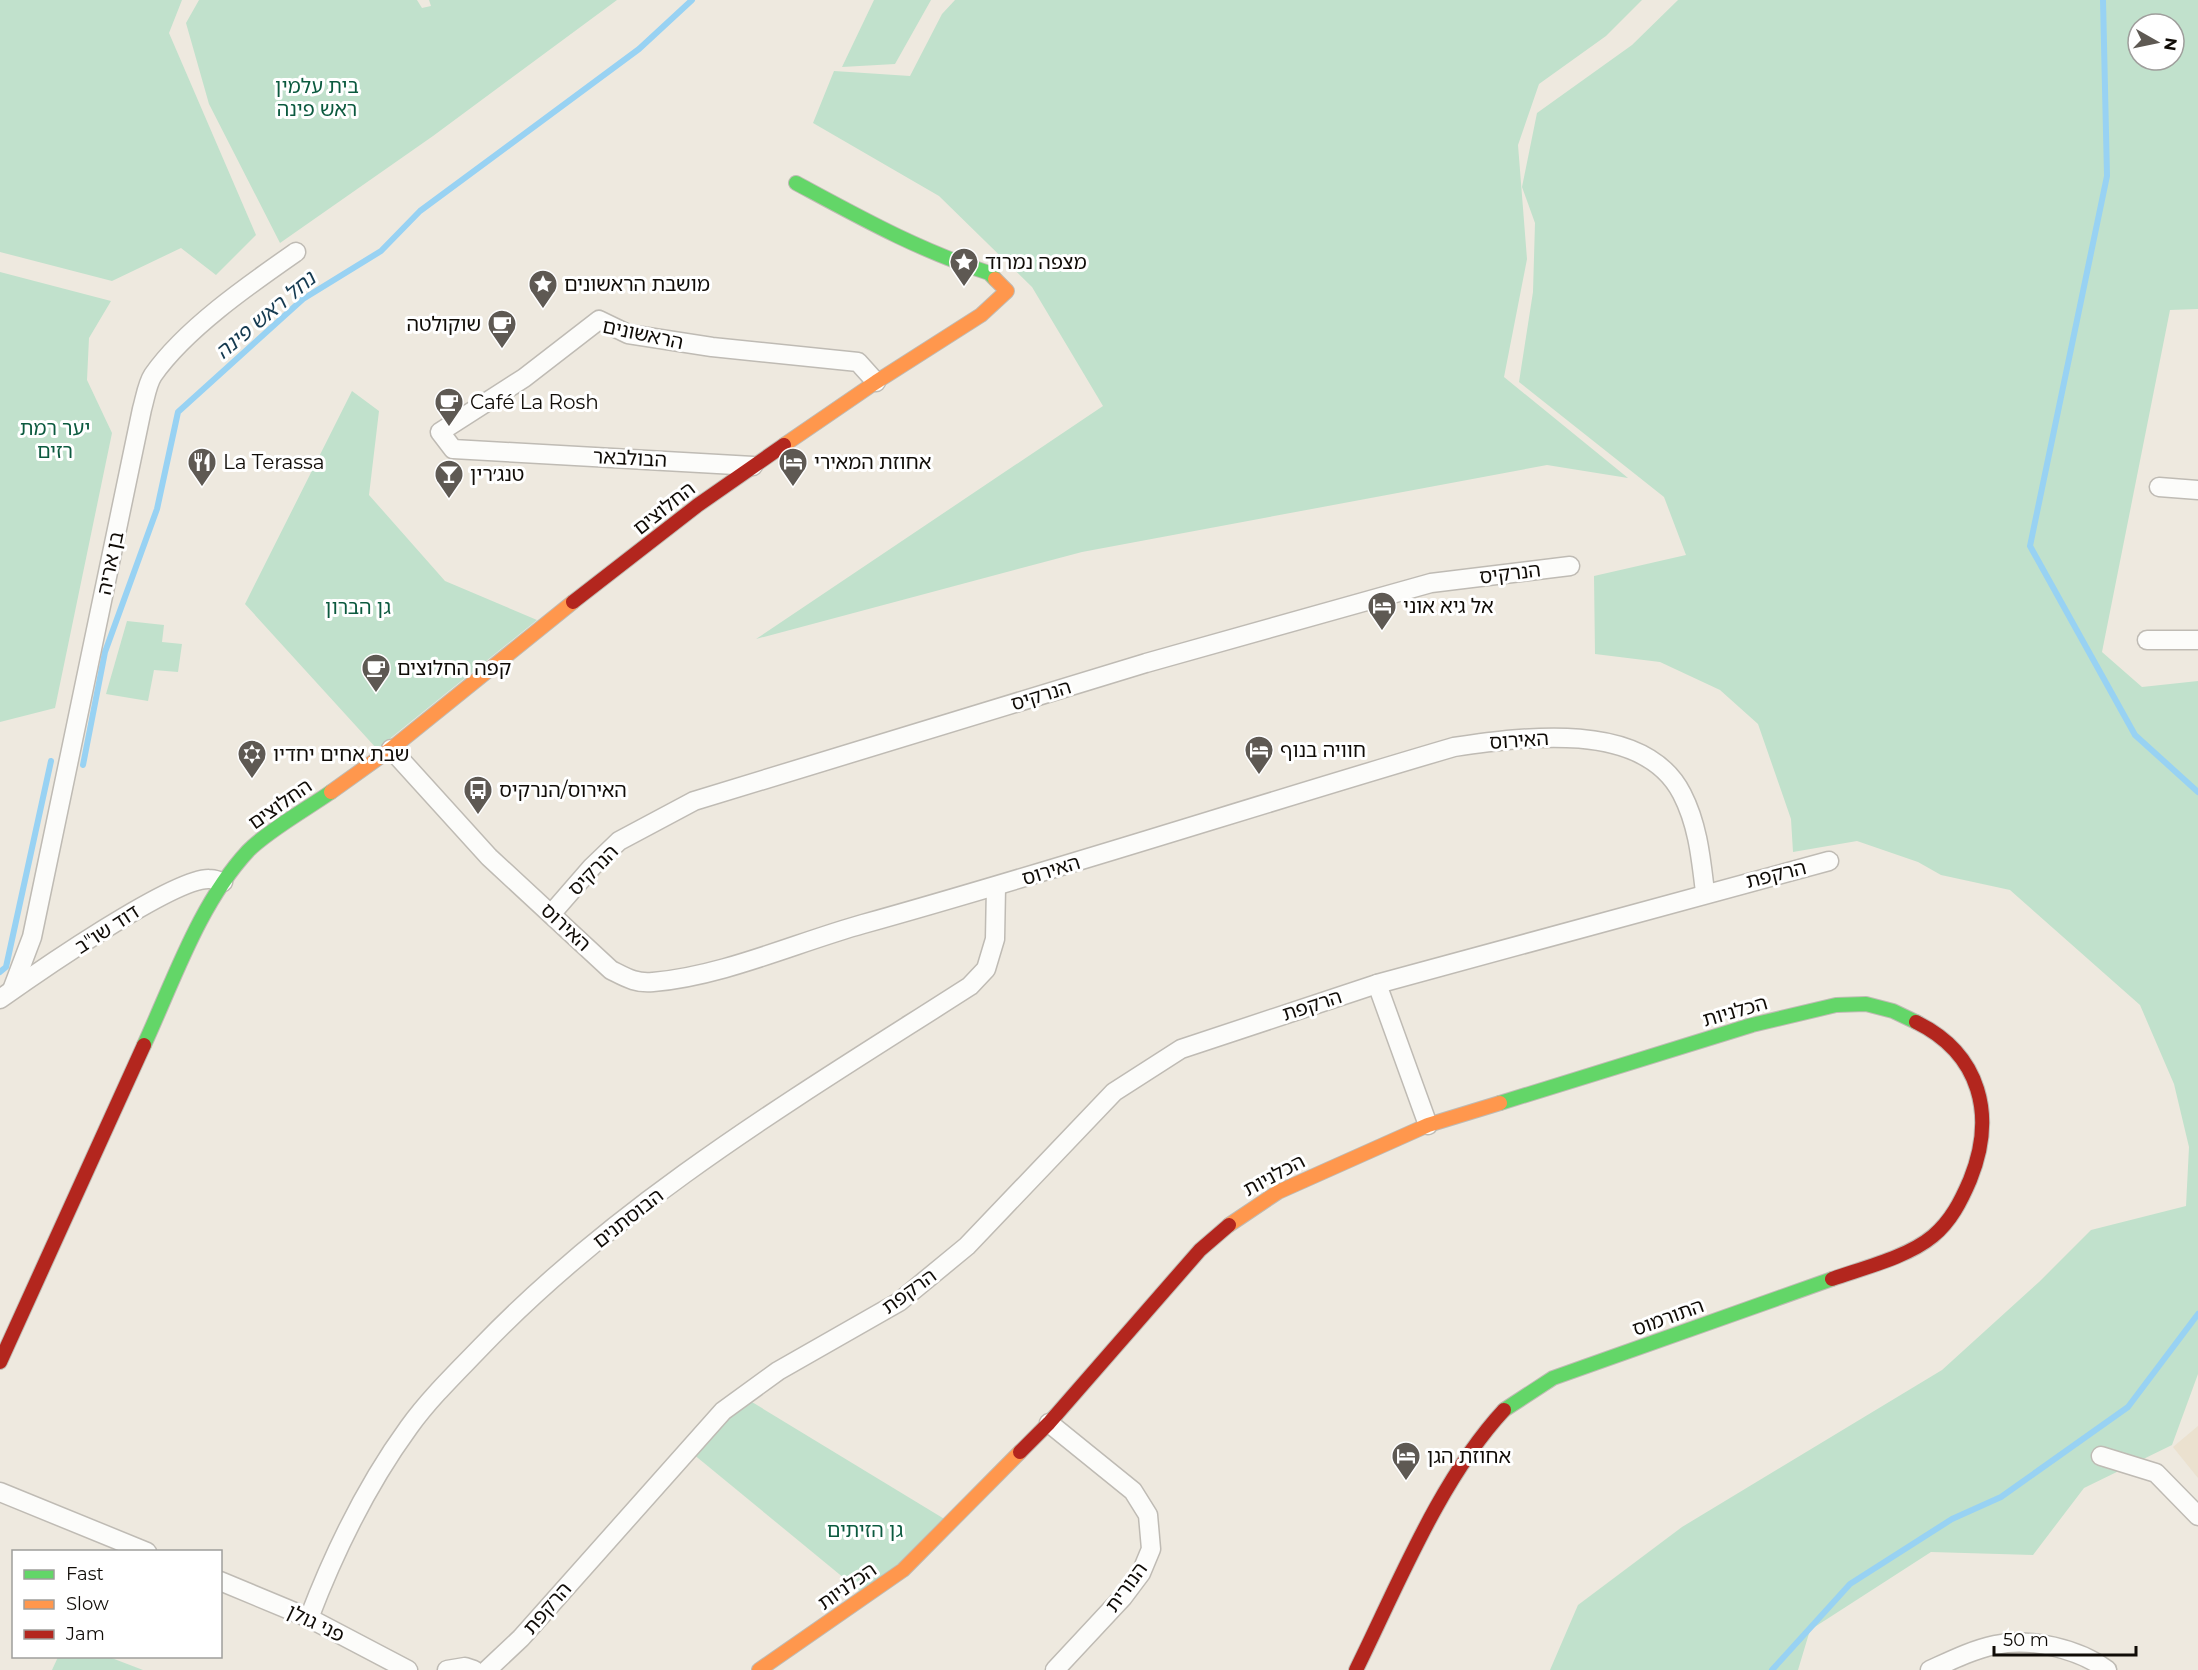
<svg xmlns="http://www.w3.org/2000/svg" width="2198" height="1670" viewBox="0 0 2198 1670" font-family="Montserrat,'Noto Sans Hebrew',sans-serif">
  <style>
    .built { fill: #ebe1cf }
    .green { fill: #c1e1cc; fill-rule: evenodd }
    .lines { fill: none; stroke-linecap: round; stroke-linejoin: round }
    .stream { stroke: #98d2f3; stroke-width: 6 }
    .street-casing { stroke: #bfbbb4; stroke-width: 21 }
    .fast-casing { stroke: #bfbbb4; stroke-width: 16 }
    .slow-casing { stroke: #bfbbb4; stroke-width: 16 }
    .jam-casing { stroke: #bfbbb4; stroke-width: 16 }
    .street { stroke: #fcfcfa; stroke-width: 18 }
    .fast { stroke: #63d668; stroke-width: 14 }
    .slow { stroke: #ff974d; stroke-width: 14 }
    .jam { stroke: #b3261e; stroke-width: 14 }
    .labels { text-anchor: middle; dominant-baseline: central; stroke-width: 6; stroke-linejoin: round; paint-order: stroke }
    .park-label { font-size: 20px; fill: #0c5a3f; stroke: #fff }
    .poi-label { font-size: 20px; fill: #100c07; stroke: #fff; text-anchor: start }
    .street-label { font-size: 20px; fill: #100c07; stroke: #fff }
    .water-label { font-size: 21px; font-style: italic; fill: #153a50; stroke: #fff }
  </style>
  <rect width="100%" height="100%" fill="#eee9df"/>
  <path class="built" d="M2198,1426V1478L2173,1447Z"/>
  <g class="green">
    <path d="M0,0H182L169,33L256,235L216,275L181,248L112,281L0,252Z"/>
    <path d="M199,0H417L422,8L431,6L429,0H617L433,136L280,243L209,104L186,23Z"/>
    <path d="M874,0H931L895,64L842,67Z"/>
    <path d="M955,0H1642L1606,36L1539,84L1518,145L1527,259L1504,377L1628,478L1547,465L1082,552L756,639L1103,406L1032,287L939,196L813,123L834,71L910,76L942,14Z"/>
    <path d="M1678,0H2198V309L2170,310L2102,652L2142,687L2198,681V1374L2172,1445L2084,1488L2033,1555L1931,1552L1810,1630L1798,1670H1550L1578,1605L1682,1527L1942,1370L2039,1282L2091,1230L2186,1206L2189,1147L2174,1084L2140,1005L2010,890L1941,875L1918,862L1857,841L1793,852L1791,819L1758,724L1720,690L1660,662L1595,654L1594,576L1686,555L1664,497L1519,382L1533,292L1535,223L1522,187L1537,113L1632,45ZM2138,24H2174V60H2138Z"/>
    <path d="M0,272L111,301L89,338L87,380L112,433L55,708L0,722Z"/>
    <path d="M352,391L379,411L369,495L445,581L537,620L377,749L245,604Z"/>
    <path d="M127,621L164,625L162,642L182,644L178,672L154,670L148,701L106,694Z"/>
    <path d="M742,1396L951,1523L867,1597L687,1449Z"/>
    <path d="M58,1657H109L143,1670H52Z"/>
  </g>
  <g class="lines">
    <g class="stream">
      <path d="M2103,0L2107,176L2030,546L2135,735L2198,792"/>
      <path d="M83,765L105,652L157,509L178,412L303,299L381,251L420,211L639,49L692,0"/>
      <path d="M0,972L6,967L51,761"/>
      <path d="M1772,1670L1850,1584L1952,1519L2001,1497L2128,1407L2198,1314"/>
    </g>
    <g class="street-casing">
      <g id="street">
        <path d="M753,466L453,449L440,432L524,378L599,320L628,334L712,347L858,362L876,382"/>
        <path d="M2159,487L2198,490"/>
        <path d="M2147,640H2198"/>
        <path d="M391,749L489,857L611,970C625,977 636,984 653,982C723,976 795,943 863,924C1061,869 1256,805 1454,747C1522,737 1644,719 1682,794C1698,825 1701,859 1705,892"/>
        <path d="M552,913L592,867L619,841L694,801L1146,663L1431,583L1570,566"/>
        <path d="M1377,984L1428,1125"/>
        <path d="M12,990L32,937L142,409C145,399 147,384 153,375C185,329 250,284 296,252"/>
        <path d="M0,999C35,974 173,878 209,879C214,879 219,881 223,882"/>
        <path d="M1049,1423L1133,1491L1148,1515L1151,1549L1141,1573L1123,1597L1055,1670"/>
        <path d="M2101,1456L2156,1473L2198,1516"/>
        <path d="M0,1492L147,1552"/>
        <path d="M220,1581L309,1618L408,1670"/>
        <path d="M309,1618C335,1550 366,1486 409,1427C430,1398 456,1373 481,1347C621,1201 800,1095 970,986L986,969L995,939L996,887"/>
        <path d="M447,1670L465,1667L474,1670"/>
        <path d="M487,1670L521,1638L723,1411L778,1371L899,1302L967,1246L1114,1092L1181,1049L1377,984L1829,861"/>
        <path d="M1930,1670C1952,1660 1972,1650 1995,1645C2030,1637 2079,1649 2107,1670"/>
      </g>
    </g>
    <g class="fast-casing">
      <g id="fast">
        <path d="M796,183C861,218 918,250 989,273L995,279"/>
        <path d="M144,1045C174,980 199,904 248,851C266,832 308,808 331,792"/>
        <path d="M1500,1103L1752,1025L1836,1005L1866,1004L1893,1011L1916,1022"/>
        <path d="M1504,1410L1553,1378L1832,1279"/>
      </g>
    </g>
    <g class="slow-casing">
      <g id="slow">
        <path d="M784,445L876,382L981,315L1007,291L995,279"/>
        <path d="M331,792L391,749L573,602"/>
        <path d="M1229,1225L1278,1192L1428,1125L1500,1103"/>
        <path d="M759,1670L903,1570L1020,1452"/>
      </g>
    </g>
    <g class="jam-casing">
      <g id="jam">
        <path d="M573,602L698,505L784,445"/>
        <path d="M1832,1279C1863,1268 1908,1257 1933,1236C1951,1221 1961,1201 1970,1180C1996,1116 1981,1054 1916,1022"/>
        <path d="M0,1362L144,1045"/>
        <path d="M1020,1452L1049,1423L1200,1250L1229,1225"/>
        <path d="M1356,1670C1398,1585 1440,1479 1504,1410"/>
      </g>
    </g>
    <use href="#street" class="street"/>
    <use href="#fast" class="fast"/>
    <use href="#slow" class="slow"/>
    <use href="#jam" class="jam"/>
  </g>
  <defs>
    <g id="sight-pin" transform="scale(1.5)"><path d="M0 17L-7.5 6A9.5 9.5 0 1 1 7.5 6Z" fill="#5e5953" stroke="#fff"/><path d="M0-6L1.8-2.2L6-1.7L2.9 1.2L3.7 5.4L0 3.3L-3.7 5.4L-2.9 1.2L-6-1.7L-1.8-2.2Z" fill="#fff"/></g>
    <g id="cafe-pin" transform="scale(1.5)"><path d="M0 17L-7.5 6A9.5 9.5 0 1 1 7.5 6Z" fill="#5e5953" stroke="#fff"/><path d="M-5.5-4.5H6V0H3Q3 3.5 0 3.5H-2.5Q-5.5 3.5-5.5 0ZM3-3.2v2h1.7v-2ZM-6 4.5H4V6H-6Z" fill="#fff"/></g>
    <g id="restaurant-pin" transform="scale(1.5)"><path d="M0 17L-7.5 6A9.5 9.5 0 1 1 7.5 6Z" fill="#5e5953" stroke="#fff"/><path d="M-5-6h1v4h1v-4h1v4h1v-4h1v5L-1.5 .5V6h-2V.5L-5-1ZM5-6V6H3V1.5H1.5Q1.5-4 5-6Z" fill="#fff"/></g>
    <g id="hotel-pin" transform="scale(1.5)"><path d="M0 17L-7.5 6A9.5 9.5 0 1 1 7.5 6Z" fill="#5e5953" stroke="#fff"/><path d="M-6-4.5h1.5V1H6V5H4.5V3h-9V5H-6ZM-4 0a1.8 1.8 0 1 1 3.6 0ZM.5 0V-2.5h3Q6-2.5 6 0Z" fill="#fff"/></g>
    <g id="bar-pin" transform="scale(1.5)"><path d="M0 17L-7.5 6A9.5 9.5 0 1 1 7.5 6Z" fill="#5e5953" stroke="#fff"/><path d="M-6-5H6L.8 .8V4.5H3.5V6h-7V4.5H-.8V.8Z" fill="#fff"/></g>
    <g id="synagogue-pin" transform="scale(1.5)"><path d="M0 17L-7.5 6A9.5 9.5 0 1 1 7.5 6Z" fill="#5e5953" stroke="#fff"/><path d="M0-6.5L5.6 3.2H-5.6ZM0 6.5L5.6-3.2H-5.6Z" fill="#fff"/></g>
    <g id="bus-pin" transform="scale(1.5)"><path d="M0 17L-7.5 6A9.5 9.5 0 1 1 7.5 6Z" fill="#5e5953" stroke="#fff"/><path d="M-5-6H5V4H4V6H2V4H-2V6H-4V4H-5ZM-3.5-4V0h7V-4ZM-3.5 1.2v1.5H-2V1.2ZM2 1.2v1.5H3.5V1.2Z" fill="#fff"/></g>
  </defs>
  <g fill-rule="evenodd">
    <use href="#sight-pin" x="964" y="262"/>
    <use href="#sight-pin" x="543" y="284"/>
    <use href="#cafe-pin" x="502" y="324"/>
    <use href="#cafe-pin" x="449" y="402"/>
    <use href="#restaurant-pin" x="202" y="462"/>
    <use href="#hotel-pin" x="793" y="462"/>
    <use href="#bar-pin" x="449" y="474"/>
    <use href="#hotel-pin" x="1382" y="606"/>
    <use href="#cafe-pin" x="376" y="668"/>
    <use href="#hotel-pin" x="1259" y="750"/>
    <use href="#synagogue-pin" x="252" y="754"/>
    <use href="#bus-pin" x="478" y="790"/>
    <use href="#hotel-pin" x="1406" y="1456"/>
  </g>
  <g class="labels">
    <g class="park-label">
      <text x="317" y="86">בית עלמין<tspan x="317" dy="23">ראש פינה</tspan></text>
      <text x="55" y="428">יער רמת<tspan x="55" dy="23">רזים</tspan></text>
      <text x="358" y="607">גן הברון</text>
      <text x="865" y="1530">גן הזיתים</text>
    </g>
    <g class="poi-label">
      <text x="985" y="262">מצפה נמרוד</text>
      <text x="564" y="284">מושבת הראשונים</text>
      <text x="481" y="324" text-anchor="end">שוקולטה</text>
      <text x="470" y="402">Café La Rosh</text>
      <text x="223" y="462">La Terassa</text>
      <text x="814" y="462">אחוזת המאירי</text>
      <text x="470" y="474">טנג׳רין</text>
      <text x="1403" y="606">אל גיא אוני</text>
      <text x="397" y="668">קפה החלוצים</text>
      <text x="1280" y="750">חוויה בנוף</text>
      <text x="273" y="754">שבת אחים יחדיו</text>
      <text x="499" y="790">האירוס/הנרקיס</text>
      <text x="1427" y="1456">אחוזת הגן</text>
    </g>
    <g class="street-label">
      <text transform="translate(643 334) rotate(12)">הראשונים</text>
      <text transform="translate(630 458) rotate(3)">הבולבאר</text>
      <text transform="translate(664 508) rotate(-38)">החלוצים</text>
      <text transform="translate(110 563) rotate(-78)">בן אריה</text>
      <text transform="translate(1510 573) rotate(-7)">הנרקיס</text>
      <text transform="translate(1041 695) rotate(-17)">הנרקיס</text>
      <text transform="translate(1519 740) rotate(-4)">האירוס</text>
      <text transform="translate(280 804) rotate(-35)">החלוצים</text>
      <text transform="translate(593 870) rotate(-46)">הנרקיס</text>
      <text transform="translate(1051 870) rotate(-17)">האירוס</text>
      <text transform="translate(1776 874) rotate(-14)">הרקפת</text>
      <text transform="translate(566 927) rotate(43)">האירוס</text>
      <text transform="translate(107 929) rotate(-33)">דוד שו"ב</text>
      <text transform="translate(1312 1005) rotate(-18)">הרקפת</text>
      <text transform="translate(1735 1011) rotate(-16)">הכלניות</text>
      <text transform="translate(1274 1175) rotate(-28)">הכלניות</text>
      <text transform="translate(628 1218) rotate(-38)">הבוסתנים</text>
      <text transform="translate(909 1291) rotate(-36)">הרקפת</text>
      <text transform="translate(1668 1317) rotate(-20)">התורמוס</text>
      <text transform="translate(847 1586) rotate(-35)">הכלניות</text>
      <text transform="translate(1126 1587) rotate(-54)">הנורית</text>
      <text transform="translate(547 1608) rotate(-49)">הרקפת</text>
      <text transform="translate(316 1623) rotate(26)">פני גולן</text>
    </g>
    <g class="water-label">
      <text transform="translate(265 315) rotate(-40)">נחל ראש פינה</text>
    </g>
  </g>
  <rect x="12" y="1550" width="210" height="108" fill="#ffffff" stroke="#9f9e9c" stroke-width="1.5"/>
  <rect x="24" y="1570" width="30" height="9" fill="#63d668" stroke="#9f9e9c" stroke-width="1.5"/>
  <text x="66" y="1580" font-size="18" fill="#100c07">Fast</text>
  <rect x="24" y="1600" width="30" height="9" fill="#ff974d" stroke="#9f9e9c" stroke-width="1.5"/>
  <text x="66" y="1610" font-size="18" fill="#100c07">Slow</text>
  <rect x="24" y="1630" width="30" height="9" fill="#b3261e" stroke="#9f9e9c" stroke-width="1.5"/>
  <text x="66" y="1640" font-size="18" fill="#100c07">Jam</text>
  <g transform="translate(2156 42) rotate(99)"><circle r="28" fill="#ffffff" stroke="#9f9e9c" stroke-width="1.5"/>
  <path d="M0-4.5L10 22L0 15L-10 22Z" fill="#5e5953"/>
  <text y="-9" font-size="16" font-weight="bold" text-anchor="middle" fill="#100c07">N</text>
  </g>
  <path d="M1994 1646v9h142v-9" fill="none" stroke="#100c07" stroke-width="3"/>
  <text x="2003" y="1646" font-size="18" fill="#100c07" stroke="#ffffff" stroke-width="4.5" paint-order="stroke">50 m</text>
</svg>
